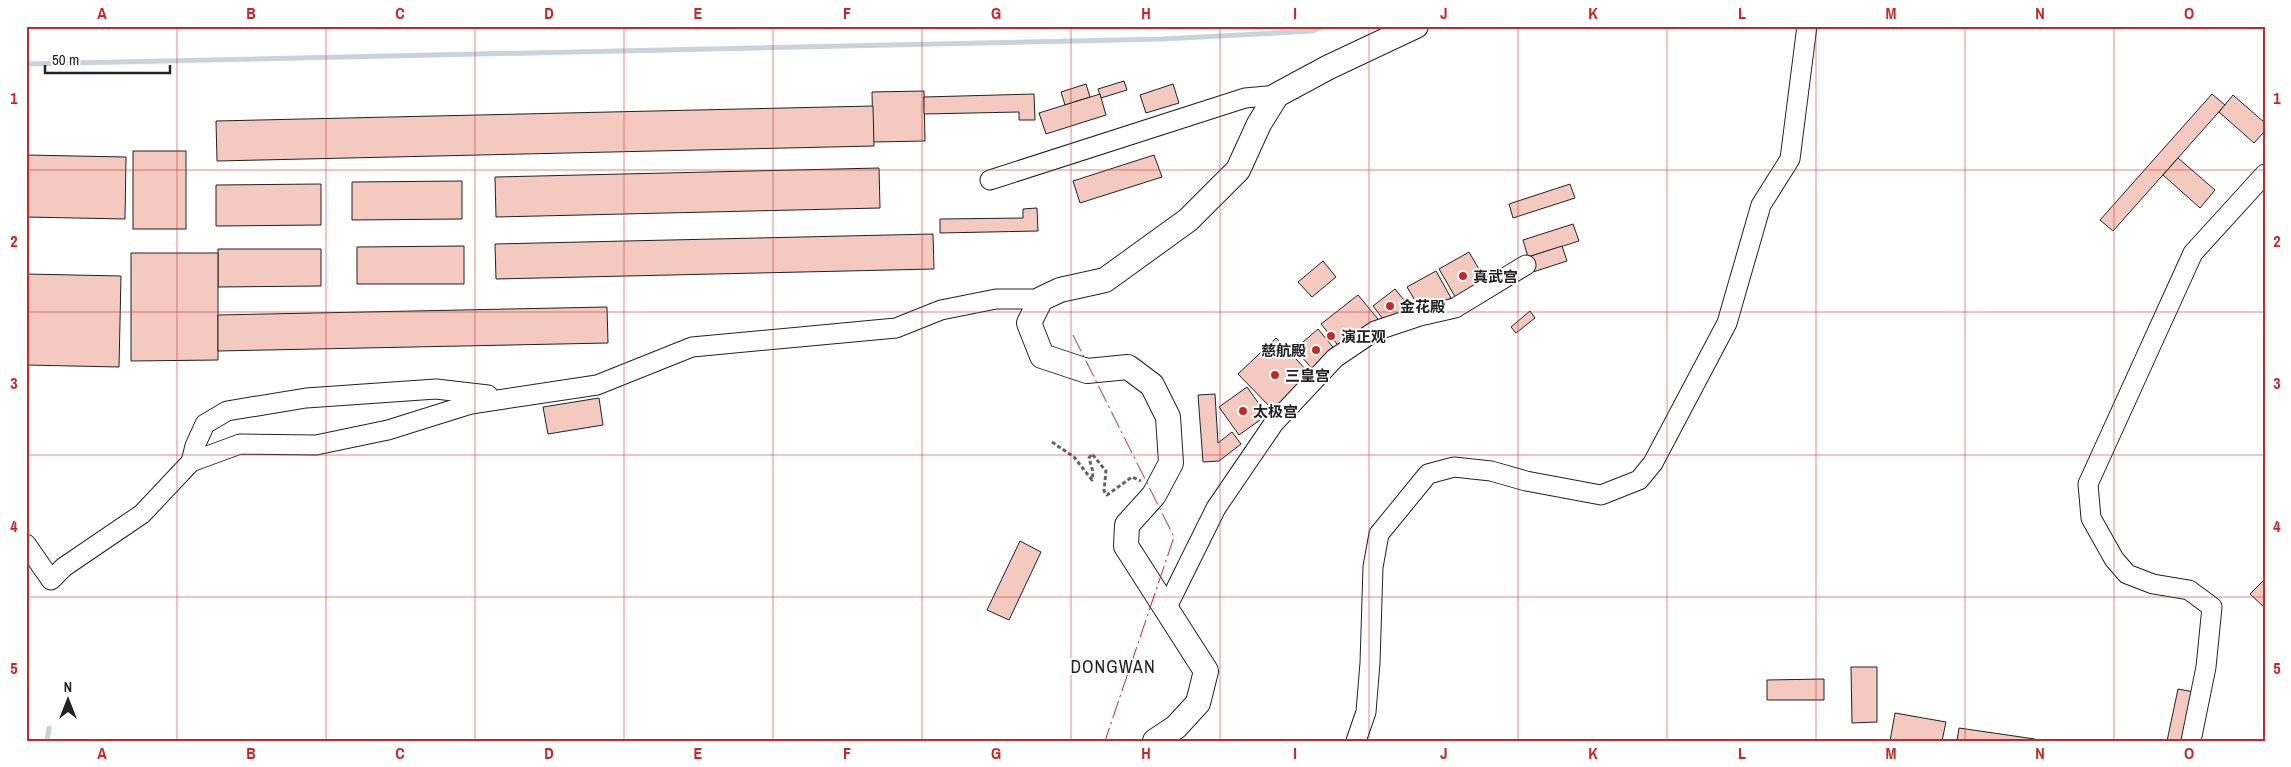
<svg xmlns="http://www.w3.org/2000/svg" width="2291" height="767" viewBox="0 0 2291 767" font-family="'Archivo Narrow','Noto Sans SC',sans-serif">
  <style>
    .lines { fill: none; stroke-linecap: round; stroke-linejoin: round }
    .stream { stroke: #c7d3dd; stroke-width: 5 }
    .building { fill: #f3c9c0; stroke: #222 }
    .minor-casing { stroke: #222; stroke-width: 21 }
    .major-casing { stroke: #222; stroke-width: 26 }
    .path { stroke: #646464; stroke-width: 3; stroke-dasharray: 4 2.5; stroke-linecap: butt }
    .minor { stroke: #fff; stroke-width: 19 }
    .major { stroke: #fff; stroke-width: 24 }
    .power { stroke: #c62828; stroke-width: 1; stroke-dasharray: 18 4 2.5 4; stroke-linecap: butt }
    .grid { fill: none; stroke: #c62828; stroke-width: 1; stroke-opacity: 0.55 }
    .poi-dot { fill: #c62828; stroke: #fff; stroke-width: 2 }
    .labels { text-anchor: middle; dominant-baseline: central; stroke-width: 4; stroke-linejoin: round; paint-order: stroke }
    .poi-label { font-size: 15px; font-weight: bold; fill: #222; stroke: #fff; text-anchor: start }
    .quarter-label { font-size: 18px; letter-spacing: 1px; fill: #222; stroke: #fff }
    .neatline { fill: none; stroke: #c62828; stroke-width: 2 }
    .grid-label { font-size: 16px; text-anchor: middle; font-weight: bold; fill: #c62828 }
  </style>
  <rect width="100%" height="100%" fill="#fff"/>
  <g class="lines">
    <g class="stream">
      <path d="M26,64L1163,39L1313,31L1324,26"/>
      <path d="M47,741L49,728"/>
    </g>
  </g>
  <g class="building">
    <path d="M1124,81L1127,90L1101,98L1098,89Z"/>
    <path d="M1086,84L1090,97L1065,105L1061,92Z"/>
    <path d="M1173,84L1179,103L1146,113L1140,95Z"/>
    <path d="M924,91L925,141L873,142L872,92Z"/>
    <path d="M1034,94L1035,120H1019V112L924,114V97Z"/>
    <path d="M1100,94L1106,115L1046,134L1039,113Z"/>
    <path d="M2212,94L2225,105L2113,231L2100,220Z"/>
    <path d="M2233,95L2265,123V131L2254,143L2219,112Z"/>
    <path d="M873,106L874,146L217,161L216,121Z"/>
    <rect x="133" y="151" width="53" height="78"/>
    <path d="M26,155L126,157L125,219L26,217Z"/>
    <path d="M1154,155L1162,177L1080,203L1073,181Z"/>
    <path d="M2178,158L2215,190L2200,208L2163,175Z"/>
    <path d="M879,168L880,208L496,217L495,177Z"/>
    <path d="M462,181V219L352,220V182Z"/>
    <path d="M321,184V225L216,226V185Z"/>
    <path d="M1570,184L1575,198L1513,218L1509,204Z"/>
    <path d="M1037,208L1038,231L940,233V219L1023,218V209Z"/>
    <path d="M1573,224L1579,241L1528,257L1523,240Z"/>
    <path d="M933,234L934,269L496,279L495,244Z"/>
    <path d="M464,246V284H357V247Z"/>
    <path d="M1562,246L1567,261L1533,272L1528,257Z"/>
    <path d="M218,249H321V286L218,287Z"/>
    <path d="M1469,252L1487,283L1457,300L1439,269Z"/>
    <path d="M131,253H218V360L131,361Z"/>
    <path d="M1323,261L1336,277L1312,297L1298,282Z"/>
    <path d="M1436,271L1451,298L1423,314L1407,287Z"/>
    <path d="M26,274L121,276L119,367L26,365Z"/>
    <path d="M1395,289L1408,305L1386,323L1373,306Z"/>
    <path d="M1358,295L1378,319L1341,349L1321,324Z"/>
    <path d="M607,307L608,343L218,351V315Z"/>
    <path d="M1530,311L1535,318L1516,333L1511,327Z"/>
    <path d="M1318,329L1337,352L1314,371L1295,349Z"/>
    <path d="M1276,338L1312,376L1274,411L1238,374Z"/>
    <path d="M1247,387L1267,415L1239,435L1219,407Z"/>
    <path d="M1215,394L1218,443L1232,432L1241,444L1219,461L1203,462L1198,395Z"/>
    <path d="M599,398L603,425L548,434L543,407Z"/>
    <path d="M1020,541L1041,552L1009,620L987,610Z"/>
    <path d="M2265,579V608L2250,594Z"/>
    <path d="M1851,667H1877V722L1852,723Z"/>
    <path d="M1824,679V700H1767V680Z"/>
    <path d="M2178,689L2194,692L2184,741H2167Z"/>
    <path d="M1895,713L1946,722L1942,741H1890Z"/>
    <path d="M1959,728L2035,739V741H1957Z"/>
  </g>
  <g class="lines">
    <g class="minor-casing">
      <g id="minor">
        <path d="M990,180L1245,98L1277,95"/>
        <path d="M191,462L195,446L205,424L227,411L306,398L436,389L488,395"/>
        <path d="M26,544L51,580L64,567L142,514L191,462L240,444L316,445L388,430L471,404L597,385L692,347L896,328L941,310L996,299H1041"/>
        <path d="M1166,609L1216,508L1274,423L1335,358L1375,331L1420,316L1455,308L1526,265"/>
        <path d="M1356,741L1366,712L1370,663L1373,567L1379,534L1428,474L1454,467L1491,471L1526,481L1601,495L1639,480L1653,463L1727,323L1761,205L1790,159L1807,26"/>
        <path d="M2191,741L2206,667L2212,607L2189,590L2153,584L2127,574L2114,559L2091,518L2088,484L2193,253L2265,174"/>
      </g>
    </g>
    <g class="major-casing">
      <path id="major" d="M1155,741L1176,727L1198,703L1206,671L1126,546L1127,525L1154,495L1171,463L1168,417L1152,385L1128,367L1087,371L1042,356L1029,323L1041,299L1060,290L1105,280L1188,220L1238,170L1259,124L1277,95L1329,67L1416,26"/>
    </g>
    <path class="path" d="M1052,442L1074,457L1092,480L1093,472L1089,458L1092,454L1106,471L1104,491L1107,495L1132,477L1141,481"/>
    <use href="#minor" class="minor"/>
    <use href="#major" class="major"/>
    <path class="power" d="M1073,335L1174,537L1105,741"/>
  </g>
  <path class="grid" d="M177,26V741M326,26V741M475,26V741M624,26V741M773,26V741M922,26V741M1071,26V741M1220,26V741M1369,26V741M1518,26V741M1667,26V741M1816,26V741M1965,26V741M2114,26V741M26,170H2265M26,312H2265M26,455H2265M26,597H2265"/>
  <g class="poi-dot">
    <circle cx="1463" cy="276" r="5"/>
    <circle cx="1390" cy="306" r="5"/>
    <circle cx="1331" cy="336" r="5"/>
    <circle cx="1316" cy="350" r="5"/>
    <circle cx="1275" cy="375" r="5"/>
    <circle cx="1243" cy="411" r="5"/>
  </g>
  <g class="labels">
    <g class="poi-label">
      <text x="1473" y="276">真武宫</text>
      <text x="1400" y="306">金花殿</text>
      <text x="1341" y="336">演正观</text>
      <text x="1306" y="350" text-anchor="end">慈航殿</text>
      <text x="1285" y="375">三皇宫</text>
      <text x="1253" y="411">太极宫</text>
    </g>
    <g class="quarter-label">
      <text x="1113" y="666">DONGWAN</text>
    </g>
  </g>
  <rect width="2291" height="767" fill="none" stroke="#ffffff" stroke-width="55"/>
  <g transform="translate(68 700)" stroke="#ffffff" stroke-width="4" paint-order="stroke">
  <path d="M0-4L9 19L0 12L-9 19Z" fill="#222222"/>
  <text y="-8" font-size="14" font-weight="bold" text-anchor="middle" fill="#222222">N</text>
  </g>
  <path d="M45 65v8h125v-8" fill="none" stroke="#222222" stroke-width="2.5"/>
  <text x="52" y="65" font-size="15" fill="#222222" stroke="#ffffff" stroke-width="4" paint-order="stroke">50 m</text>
  <rect x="28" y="28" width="2236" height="712" class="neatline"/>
  <g class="grid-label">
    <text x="102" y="19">A</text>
    <text x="251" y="19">B</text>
    <text x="400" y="19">C</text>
    <text x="549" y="19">D</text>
    <text x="698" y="19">E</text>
    <text x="847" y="19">F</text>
    <text x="996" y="19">G</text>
    <text x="1146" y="19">H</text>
    <text x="1295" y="19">I</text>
    <text x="1444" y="19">J</text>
    <text x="1593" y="19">K</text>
    <text x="1742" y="19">L</text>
    <text x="1891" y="19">M</text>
    <text x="2040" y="19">N</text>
    <text x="2189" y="19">O</text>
    <text x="14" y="104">1</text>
    <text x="2277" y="104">1</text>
    <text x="14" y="247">2</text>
    <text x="2277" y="247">2</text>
    <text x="14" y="389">3</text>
    <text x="2277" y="389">3</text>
    <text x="14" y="532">4</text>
    <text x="2277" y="532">4</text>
    <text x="14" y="674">5</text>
    <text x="2277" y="674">5</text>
    <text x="102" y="759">A</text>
    <text x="251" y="759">B</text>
    <text x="400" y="759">C</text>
    <text x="549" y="759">D</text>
    <text x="698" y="759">E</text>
    <text x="847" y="759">F</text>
    <text x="996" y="759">G</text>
    <text x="1146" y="759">H</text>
    <text x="1295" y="759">I</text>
    <text x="1444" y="759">J</text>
    <text x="1593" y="759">K</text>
    <text x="1742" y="759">L</text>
    <text x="1891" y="759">M</text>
    <text x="2040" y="759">N</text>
    <text x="2189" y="759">O</text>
  </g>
</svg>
